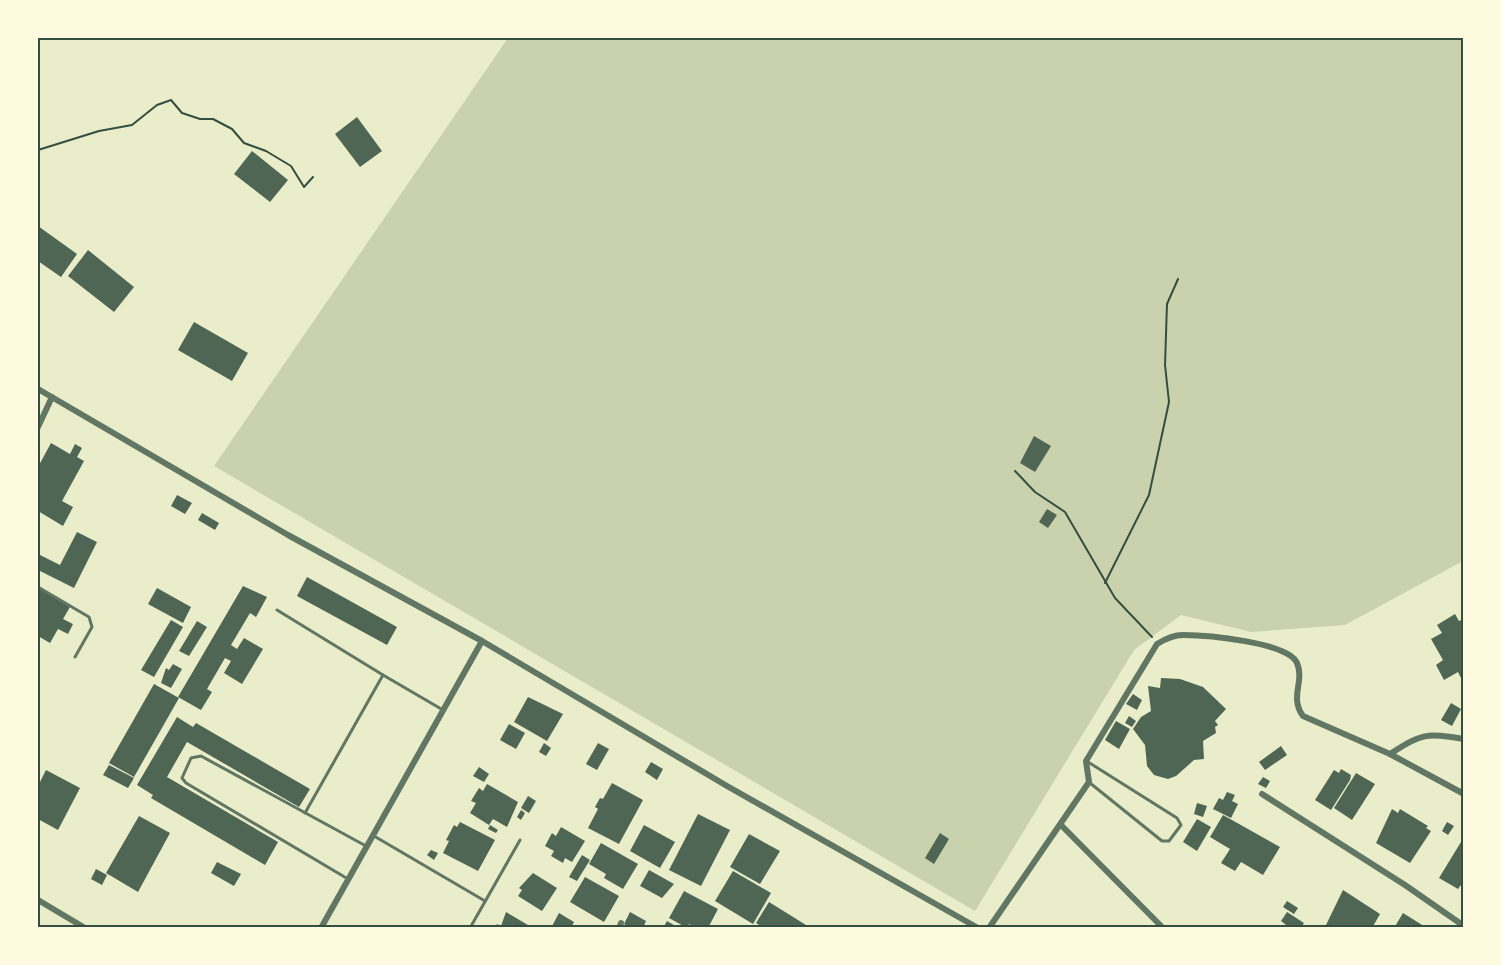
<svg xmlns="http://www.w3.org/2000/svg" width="1501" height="965" viewBox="0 0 1501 965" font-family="'Roboto Condensed',sans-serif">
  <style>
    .green { fill: #cad2ad }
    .building { fill: #4f6655 }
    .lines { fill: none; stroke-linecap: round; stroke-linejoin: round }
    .path { stroke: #344e41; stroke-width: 2 }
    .service { stroke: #617663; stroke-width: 3 }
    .minor { stroke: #617663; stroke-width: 6 }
    .neatline { fill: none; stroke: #344e41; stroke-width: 2 }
  </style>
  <rect width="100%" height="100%" fill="#e9edc9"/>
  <path class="green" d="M508,38H1463V561L1345,625L1251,632L1181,615L1134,650L975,911L214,466Z"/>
  <g class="building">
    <path d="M357,117L382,151L360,167L335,134Z"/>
    <path d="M252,151L288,180L270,202L234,174Z"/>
    <path d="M38,226L77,254L61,277L38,261Z"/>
    <path d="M88,250L134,287L114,312L68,276Z"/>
    <path d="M194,322L248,353L232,381L178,350Z"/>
    <path d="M1034,436L1051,446L1035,472L1020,463Z"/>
    <path d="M51,443L70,454L75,444L82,448L77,457L84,461L62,501L73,507L63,526L38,511V467Z"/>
    <path d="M177,495L192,503L185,514L171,506Z"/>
    <path d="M1047,509L1057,515L1048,528L1039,522Z"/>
    <path d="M202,513L219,523L215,530L198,520Z"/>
    <path d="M77,532L97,542L74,588L38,570V554L60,565Z"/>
    <path d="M307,577L397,627L387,645L297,596Z"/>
    <path d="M243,586L267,597L256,617L250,613L231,645L237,649L244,638L263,649L242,684L224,673L231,661L225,658L207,689L212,692L201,710L178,697Z"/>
    <path d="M38,588L70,607L63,619L73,624L68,634L58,629L50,643L38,636Z"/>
    <path d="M157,588L191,607L183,623L148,604Z"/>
    <path d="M1455,614L1459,621L1464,619V676L1461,678L1458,672L1444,680L1436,665L1443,660L1431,639L1442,633L1437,625Z"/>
    <path d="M171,620L183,627L154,677L141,670Z"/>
    <path d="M197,621L207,627L189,656L179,651Z"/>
    <path d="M173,664L182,669L171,688L161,683L166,668L169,670Z"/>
    <path d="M1161,678L1180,679L1203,687L1226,709L1215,721L1218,725L1215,727L1216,733L1203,741L1204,759L1194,760L1176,776L1168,779L1154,775L1147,766L1145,745L1133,729L1141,717L1151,711L1148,686L1160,688Z"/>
    <path d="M154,684L179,698L134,777L109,763Z"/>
    <path d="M1133,694L1142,700L1137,710L1126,704Z"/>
    <path d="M528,697L563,714L547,741L514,722Z"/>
    <path d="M1451,703L1461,709L1452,726L1441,720Z"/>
    <path d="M1129,716L1136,721L1132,727L1125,723Z"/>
    <path d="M177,717L193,727L196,723L310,789L299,807L187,742L167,777L278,842L265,865L151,798L153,795L137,785Z"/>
    <path d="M1116,721L1130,729L1119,749L1105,740Z"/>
    <path d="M509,724L525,733L516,749L500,740Z"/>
    <path d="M544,743L551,748L546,756L539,752Z"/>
    <path d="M598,743L609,749L597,770L586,764Z"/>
    <path d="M1281,746L1287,755L1265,770L1259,762Z"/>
    <path d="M651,762L663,769L657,780L645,772Z"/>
    <path d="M109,765L134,778L128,788L103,775Z"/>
    <path d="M479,767L489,774L484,782L473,776Z"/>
    <path d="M1341,769L1351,775L1350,780L1331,810L1315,800L1334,770L1339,773Z"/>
    <path d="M46,770L80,788L58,830L38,819V786Z"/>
    <path d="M1356,773L1375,784L1352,820L1334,808Z"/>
    <path d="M1263,777L1270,781L1266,788L1258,784Z"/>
    <path d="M612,783L643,800L619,844L588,828L598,809L595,807L600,798L603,799Z"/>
    <path d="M487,784L518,802L507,827L493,819L489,825L470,813L476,803L471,801L479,788L483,791Z"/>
    <path d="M1227,792L1235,795L1232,801L1238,804L1231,818L1213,809L1219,798L1223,800Z"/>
    <path d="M528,796L536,801L529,813L521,808Z"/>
    <path d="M1197,803L1207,806L1203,817L1194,814Z"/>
    <path d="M1392,809L1398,813L1400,809L1428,826L1426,828L1431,831L1410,863L1376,843Z"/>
    <path d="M521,810L525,813L521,820L517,817Z"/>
    <path d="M698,814L730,830L701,886L669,870Z"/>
    <path d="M1223,815L1280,847L1263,875L1241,862L1235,871L1221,863L1230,849L1210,837Z"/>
    <path d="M139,816L170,833L138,892L106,873Z"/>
    <path d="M1197,819L1211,827L1197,851L1183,842Z"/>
    <path d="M460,822L495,840L478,871L443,853L449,841L446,840L454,825L457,827Z"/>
    <path d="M1447,822L1454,826L1448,835L1442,831Z"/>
    <path d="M490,825L498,830L496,833L488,829Z"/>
    <path d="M644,825L675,842L660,868L630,851Z"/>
    <path d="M561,827L585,841L572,862L565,858L563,863L551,856L554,851L545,846L552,833L556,836Z"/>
    <path d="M940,833L949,839L934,864L925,858Z"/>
    <path d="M749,834L780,851L760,884L730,867Z"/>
    <path d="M1461,842L1464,843V881L1458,889L1439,878Z"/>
    <path d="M601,843L638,864L623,889L604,878L606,874L589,864Z"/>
    <path d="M431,850L438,853L434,860L427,855Z"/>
    <path d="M582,855L590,860L577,881L569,877Z"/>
    <path d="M217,862L241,874L234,886L211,873Z"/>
    <path d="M96,869L107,875L102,885L91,879Z"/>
    <path d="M649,870L674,884L662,898L640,886Z"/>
    <path d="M733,871L771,893L753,924L715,901Z"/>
    <path d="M533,873L557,888L542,911L518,896L522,890L519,888Z"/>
    <path d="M585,877L619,896L604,922L570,902Z"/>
    <path d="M1343,890L1380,914L1372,928H1330L1326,925Z"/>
    <path d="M684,891L718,909L708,928H695L689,924L687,928L669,918Z"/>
    <path d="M1287,901L1298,908L1294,914L1283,907Z"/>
    <path d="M769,902L806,925L804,928H764L756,923Z"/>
    <path d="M506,912L533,928H495L497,924L501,926Z"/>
    <path d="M630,912L646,921L643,928H631L624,924Z"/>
    <path d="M1287,912L1304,923L1301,928H1290L1281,921Z"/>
    <path d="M559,913L574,922L571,928H551Z"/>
    <path d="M1403,913L1427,928H1394Z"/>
    <path d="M667,921L679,928H663Z"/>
  </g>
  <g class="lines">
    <g class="path">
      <path d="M38,150L99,131L132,125L157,105L171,100L182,113L200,119H213L232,129L244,143L266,151L291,166L304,187L313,177"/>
      <path d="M1015,471L1035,492L1065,512L1115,598L1152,637"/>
      <path d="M1105,583L1149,495L1169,402L1165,365L1167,304L1178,279"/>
    </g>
    <g class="service">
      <path d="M38,587L89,617L92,627L75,657"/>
      <path d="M277,610L383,675L305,813"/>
      <path d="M383,675L443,710"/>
      <path d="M1088,762L1177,818L1181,825L1169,841H1162L1090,783"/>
      <path d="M374,836L485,901"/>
      <path d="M348,879L186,783L182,778L191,758L201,756L366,846"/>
      <path d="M470,928L520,840"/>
    </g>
    <g class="minor">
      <path d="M38,389L288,535L482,641L727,786L978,928"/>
      <path d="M38,427L52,397"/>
      <path d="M1390,754C1423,733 1425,733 1464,739"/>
      <path d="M1262,794L1405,885L1464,926"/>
      <path d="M1061,825L1163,928"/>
      <path d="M38,900L85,928"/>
      <path d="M321,928L482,641"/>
      <path d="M619,928L621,923"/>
      <path d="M989,928L1089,782L1086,761L1157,644C1165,639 1173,635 1183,635C1205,635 1288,642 1297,663C1305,681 1289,697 1303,716L1390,754L1464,794"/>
    </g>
  </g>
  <rect width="1501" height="965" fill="none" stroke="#fefae0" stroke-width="78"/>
  <rect x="39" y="39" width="1423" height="887" class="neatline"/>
</svg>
